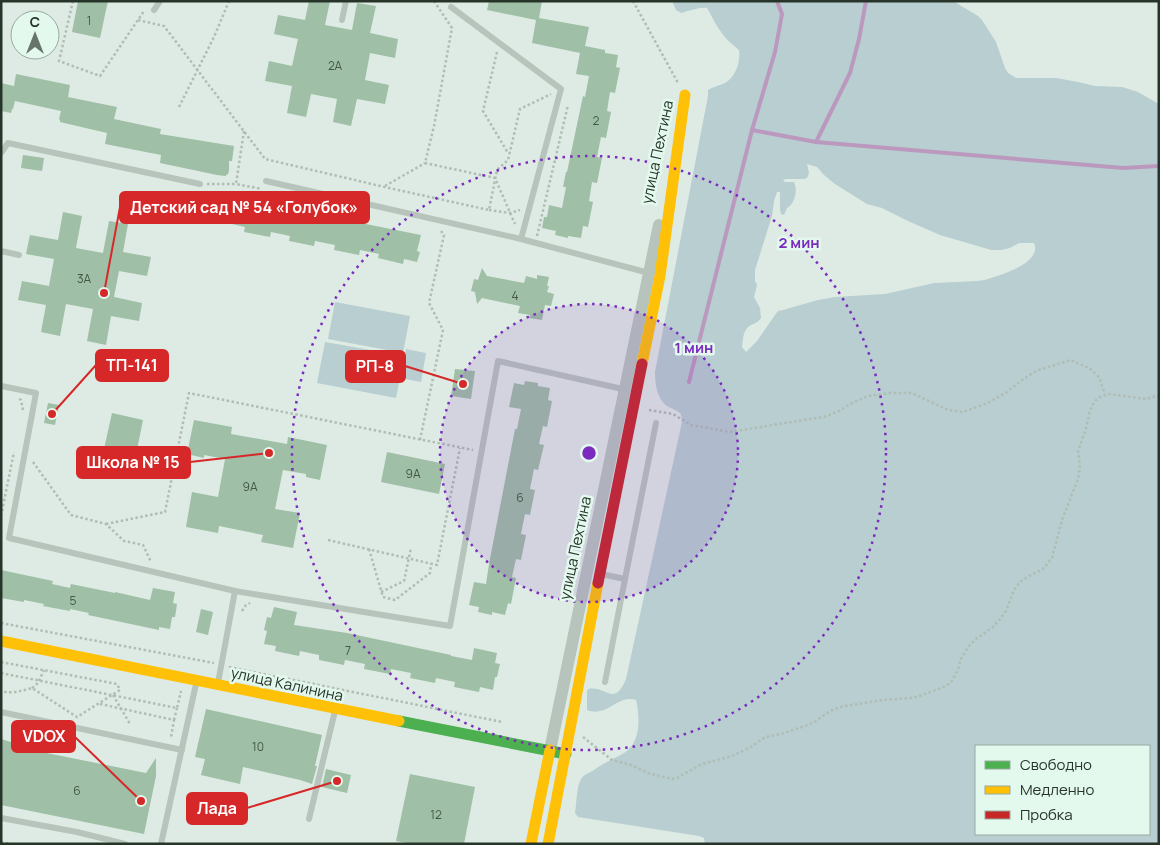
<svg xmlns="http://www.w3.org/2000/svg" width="1160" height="845" viewBox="0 0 1160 845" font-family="Manrope,sans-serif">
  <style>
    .green { fill: #b8ced0; fill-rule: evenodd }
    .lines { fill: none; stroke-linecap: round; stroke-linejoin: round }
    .stream { stroke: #bb99bf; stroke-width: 4 }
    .building { fill: #9fbfa6 }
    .path { stroke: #afbdb4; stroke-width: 2.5; stroke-dasharray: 2.5 2.5; stroke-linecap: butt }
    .lane { stroke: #b7c4bc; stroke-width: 6 }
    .street { stroke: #b7c4bc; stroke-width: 12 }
    .fast { stroke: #4caf50; stroke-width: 11 }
    .slow { stroke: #ffc107; stroke-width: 11 }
    .jam { stroke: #c62828; stroke-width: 11 }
    .ring { fill: none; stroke: #7b2cbf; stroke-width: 2.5; stroke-dasharray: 2.5 5 }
    .labels { text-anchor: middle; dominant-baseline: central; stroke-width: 5; stroke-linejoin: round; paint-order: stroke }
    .number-label { font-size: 12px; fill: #445748 }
    .street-label { font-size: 15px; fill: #263429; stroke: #e4f9ee }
    .centre { fill: #7b2cbf; stroke: #e4f9ee; stroke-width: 2.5 }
    .ring-label { font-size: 15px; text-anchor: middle; font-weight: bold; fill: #7b2cbf; stroke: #e4f9ee; stroke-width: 5; stroke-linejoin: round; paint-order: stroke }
    .leader { fill: none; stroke: #d62828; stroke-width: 2 }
    .callout-dot { fill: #d62828; stroke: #e4f9ee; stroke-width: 2 }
    .callout { fill: #d62828; stroke: #d62828; stroke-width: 2 }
    .callout-label { font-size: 16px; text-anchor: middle; font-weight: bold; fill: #fff }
  </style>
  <rect width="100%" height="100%" fill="#deebe4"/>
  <g class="green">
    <path d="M672,1H953L978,16L982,20L996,42L1005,68L1008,73L1016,78H1056L1078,82L1095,86L1122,87L1138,92L1159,104V844H705L704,838L699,836L578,817L575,813C577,801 576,789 581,779C584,774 590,773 594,770C603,763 614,759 624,753C641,743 640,717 636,700C617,694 608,718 587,710V691L588,689C606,685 614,708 626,679L682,422L681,414C677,410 672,409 667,406C657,399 655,384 655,372L708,96V90C713,87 717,86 723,84C735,79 741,62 739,50C730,43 723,36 717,26C713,20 711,14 707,8C699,7 689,11 681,13L676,10ZM807,164L817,167L824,175L835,184L867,204L882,208L908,221L940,235L991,250H1001L1010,248L1019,243H1034C1043,263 999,276 984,280L978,281L934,283L885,294L835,297L818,300L783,310L778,311L775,315L757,341L746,352L742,347C743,339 743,329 751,325C756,323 758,322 761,318L760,308L754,297L757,285L755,281V270L772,216L774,201L777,192H780V209L781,214L784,215L787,208C795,204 798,190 794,182H785L783,181L785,179H804L807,178L809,173ZM1149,746V834H976V746Z"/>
    <path d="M335,302L410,316L403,353L328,339Z"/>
    <path d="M325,342L405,356L406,349L426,353L421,382L400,378L396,398L317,383Z"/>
  </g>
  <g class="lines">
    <g class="stream">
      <path d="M752,130L816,142L850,73L859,39L866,1"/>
      <path d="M816,142L1123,168L1159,166"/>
      <path d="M689,382L752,130L775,52L782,14L777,1"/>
    </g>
  </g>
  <g class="building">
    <path d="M78,1H108L100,38L72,32Z"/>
    <path d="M309,1H330L325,25L352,30L357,3L376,6L370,33L398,39L395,58L370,53L365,80L389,85L385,104L357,99L351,126L333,122L337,99L311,94L306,117L287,113L292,86L265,81L269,61L292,66L298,39L274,34L278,15L305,20Z"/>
    <path d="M489,1H542L539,18L589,27L585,46L605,50V53L618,55L616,67L620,68L615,93L610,92L607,111L611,112L606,138L601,137L597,157L602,158L597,183L592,182L589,201L593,202L588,227L583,226L581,238L568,236V238L555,235L556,231L542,228L544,217H547L549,205L562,208L566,187H563L566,172H567L583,96L585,97L589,76L576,74L580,53L532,43L536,20L487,10Z"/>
    <path d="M16,74L70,85L68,97L117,107L114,119L161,129L160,134L234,146L232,161H229V171L228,174L225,176L217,175L160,163L161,155L105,144L107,133L60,122V120L59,119L61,111L15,101L13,109H12L11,113L1,111V83L14,86Z"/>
    <path d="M23,155L44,158L42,171L21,168Z"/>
    <path d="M240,199L421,235L417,251L420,252L417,262L404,259L403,264L378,258L379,254L360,250L359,255L334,250L335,245L315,241L314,246L289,241L290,236L271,232L270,237L244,232L245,227L232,224L234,213H237Z"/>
    <path d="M63,212L82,216L76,248L103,253L109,221L128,224L123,252L151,257L147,276L119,271L114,297L142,303L139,321L111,316L106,345L87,341L93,309L66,304L60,336L41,332L46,305L18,300L22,281L49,286L54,259L26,254L30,235L58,240Z"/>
    <path d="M482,268L487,276L524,283L526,276L537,279V275L549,277L547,286H549L547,292L554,294L551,306L545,305L542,320L529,318L530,315L518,313L520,306L482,298L477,304L475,292L471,291L474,279L478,280Z"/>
    <path d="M455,369L475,371L471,399L451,396Z"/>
    <path d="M525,381L538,383V386L550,388L548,400L552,401L547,427L543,426L539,444L544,445L538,470L534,469L530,489L535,490L530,515L525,514L521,534L526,535L521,560L516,559L512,577L516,578L511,604L508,603L505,615L492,612V615L478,612L479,607L469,605L474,582L486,584L489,564L515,429H517L521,409L509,407L514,383L524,385Z"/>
    <path d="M48,403L59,405L55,425L44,423Z"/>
    <path d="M112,413L143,420L132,474L100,467Z"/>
    <path d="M194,420L232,427L231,434L287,444L288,437L327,445L320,480L306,477V474L283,470L275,509L300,513L293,548L261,542L263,535L219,526L218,533L186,527L192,492L218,497L225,459L204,455V458L187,454Z"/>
    <path d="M387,452L445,464L439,494L381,482Z"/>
    <path d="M1,570L53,581L52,584L70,588L71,584L115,593V592L150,600L153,588L175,592L173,603L177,604L175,617H172L170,629L159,627V630L88,615L89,613L70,609V611L43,606L44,604L24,600V602L1,598Z"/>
    <path d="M274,607L297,612L294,625L347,633L451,655V656L472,660L474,648L497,653L495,663L500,664L497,677H495L493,690L480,687L479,692L454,687L455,682L436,678L435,683L410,678L411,673L391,669L390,674L364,669L365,664L345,660L344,665L319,660V655L300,651L299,656L275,651L276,646L264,644L267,631L264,630L267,617L271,618Z"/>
    <path d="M201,609L213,612L208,635L196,632Z"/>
    <path d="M206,709L322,735L315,766H317L312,784L300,780L243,767L240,784L201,775L205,759L195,757Z"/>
    <path d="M18,733L17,747L146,773L156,758V776L144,834L1,805V739L11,742Z"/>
    <path d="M326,769L351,775L347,793L322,787Z"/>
    <path d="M410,774L475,787L464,844H412L396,841Z"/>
  </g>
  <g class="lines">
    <g class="path">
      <path d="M73,1L59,61L100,76L144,11"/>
      <path d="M434,1L452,28L434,126L425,163L495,178L515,224"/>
      <path d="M633,1L678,83"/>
      <path d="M138,20L164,26L265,159L389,188L489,210L497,170L508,160L520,109L551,94"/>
      <path d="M497,52L483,111L508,153"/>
      <path d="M179,107L214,37L229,1"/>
      <path d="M244,131L236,184L262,189"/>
      <path d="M207,184H236"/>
      <path d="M385,186L425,163"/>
      <path d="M489,210L510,213L520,210"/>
      <path d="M537,236L568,105"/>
      <path d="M19,399L21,400L23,410"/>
      <path d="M649,410L673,414L691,425L730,432L797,421L824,417L839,411L852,403L868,396L890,393H912L948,410L963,412L988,403L1007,392L1022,380L1036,371L1071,360L1089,368L1099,377L1105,394"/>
      <path d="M420,440L443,330L429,303L444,235L441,231"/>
      <path d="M33,462L71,515L106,524L124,541L143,545L151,562"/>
      <path d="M1,516L14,452"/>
      <path d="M106,524L165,512L189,393L473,450"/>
      <path d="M328,540L437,565L460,448"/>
      <path d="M369,549L383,597L395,600L430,573L431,564"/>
      <path d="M381,592L404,581L411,548"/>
      <path d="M242,611L246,605L250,603"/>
      <path d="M1,623L214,663"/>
      <path d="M1,662L117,684L120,690L77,717L32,688C21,691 12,694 1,691"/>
      <path d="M229,667L502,722"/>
      <path d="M1,673L177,708L181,691"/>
      <path d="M32,688L38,683L44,670"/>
      <path d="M113,695L130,724"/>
      <path d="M100,704L174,720L171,737"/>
      <path d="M174,720L177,708"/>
      <path d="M583,737L612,760L631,765L648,773L672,779L677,778L702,764L732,756L751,747L765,737L781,734L808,725L816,721L830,711L840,707L882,700L913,698L928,693L946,686L952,681L958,670L961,659L968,647L976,639L992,628L1000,619L1006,611L1014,590L1020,582L1029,576L1043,569L1052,558L1062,520L1078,479L1080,467L1078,451L1085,432L1090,411L1094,402L1100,397L1109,394L1146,399L1159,395"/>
      <path d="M1,842L11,844"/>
    </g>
    <g class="lane">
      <path d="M451,7L561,89L521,239"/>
      <path d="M154,10L160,1"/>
      <path d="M342,20L346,1"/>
      <path d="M1,153L8,143L200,184"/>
      <path d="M266,181L521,239L649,273"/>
      <path d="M1,251L19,255"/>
      <path d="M1,386L36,393L9,538L235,591L450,626L498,361L627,390"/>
      <path d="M601,574L625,579L656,423"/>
      <path d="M605,682L625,579"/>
      <path d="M218,683L235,591"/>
      <path d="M1,712L182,750"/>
      <path d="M1,818L77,832L125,844"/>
      <path d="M309,819L335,711"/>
      <path d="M161,844L196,684"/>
    </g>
    <path class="street" d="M550,750L659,225"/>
    <path class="fast" d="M399,721L566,754"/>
    <g class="slow">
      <path d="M642,364L660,276L685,95"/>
      <path d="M1,641L399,721"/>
      <path d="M531,844L550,750"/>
      <path d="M548,844L598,583"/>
    </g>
    <path class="jam" d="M598,583L642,364"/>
  </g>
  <circle cx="589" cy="453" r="149" fill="#7b2cbf" fill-opacity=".12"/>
  <g class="ring">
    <circle cx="589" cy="453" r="149"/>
    <circle cx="589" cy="453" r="297"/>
  </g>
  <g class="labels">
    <g class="number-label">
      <text x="89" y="20">1</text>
      <text x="335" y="65">2А</text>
      <text x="596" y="120">2</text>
      <text x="84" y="278">3А</text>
      <text x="515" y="295">4</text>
      <text x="413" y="473">9А</text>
      <text x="250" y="486">9А</text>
      <text x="520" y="497">6</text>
      <text x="73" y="600">5</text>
      <text x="348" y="650">7</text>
      <text x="258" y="746">10</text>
      <text x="77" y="790">6</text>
      <text x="436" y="814">12</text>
    </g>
    <g class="street-label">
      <text transform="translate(657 152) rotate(-78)">улица Пехтина</text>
      <text transform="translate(575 548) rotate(-78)">улица Пехтина</text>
      <text transform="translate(287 684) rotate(12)">улица Калинина</text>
    </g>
  </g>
  <circle cx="589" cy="453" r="8" class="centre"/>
  <g class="ring-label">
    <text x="799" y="248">2 мин</text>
    <text x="694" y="353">1 мин</text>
  </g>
  <path class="leader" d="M104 293L120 207M52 414L96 365M463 384L405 366M269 453L190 462M141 801L75 737M337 781L247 808"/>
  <g class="callout-dot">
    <circle cx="104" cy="293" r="5"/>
    <circle cx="52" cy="414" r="5"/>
    <circle cx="463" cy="384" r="5"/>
    <circle cx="269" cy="453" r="5"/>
    <circle cx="141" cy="801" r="5"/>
    <circle cx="337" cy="781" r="5"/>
  </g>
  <g class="callout">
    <rect x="120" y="192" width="249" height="31" rx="5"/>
    <rect x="96" y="350" width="72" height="31" rx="5"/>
    <rect x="346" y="351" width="59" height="31" rx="5"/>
    <rect x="77" y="447" width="113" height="31" rx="5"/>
    <rect x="12" y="721" width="63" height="31" rx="5"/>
    <rect x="187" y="793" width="60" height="31" rx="5"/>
  </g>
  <g class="callout-label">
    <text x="244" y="213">Детский сад № 54 «Голубок»</text>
    <text x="132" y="371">ТП-141</text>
    <text x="375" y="372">РП-8</text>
    <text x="133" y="468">Школа № 15</text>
    <text x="44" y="742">VDOX</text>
    <text x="217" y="814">Лада</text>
  </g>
  <rect width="1160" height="845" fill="none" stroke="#263429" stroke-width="5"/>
  <rect x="975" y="745" width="175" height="90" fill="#e4f9ee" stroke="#98aa9f"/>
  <rect x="985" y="761" width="25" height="8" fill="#4caf50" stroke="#98aa9f"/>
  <text x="1020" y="770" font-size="15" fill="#263429">Свободно</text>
  <rect x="985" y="786" width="25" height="8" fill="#ffc107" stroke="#98aa9f"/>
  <text x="1020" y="795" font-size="15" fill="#263429">Медленно</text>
  <rect x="985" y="811" width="25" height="8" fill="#c62828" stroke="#98aa9f"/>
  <text x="1020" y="820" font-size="15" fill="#263429">Пробка</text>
  <g transform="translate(35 35)"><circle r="24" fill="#e4f9ee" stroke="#98aa9f"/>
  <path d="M0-4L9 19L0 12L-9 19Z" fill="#66746a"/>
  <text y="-8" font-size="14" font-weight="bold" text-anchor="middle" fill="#263429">С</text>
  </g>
</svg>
